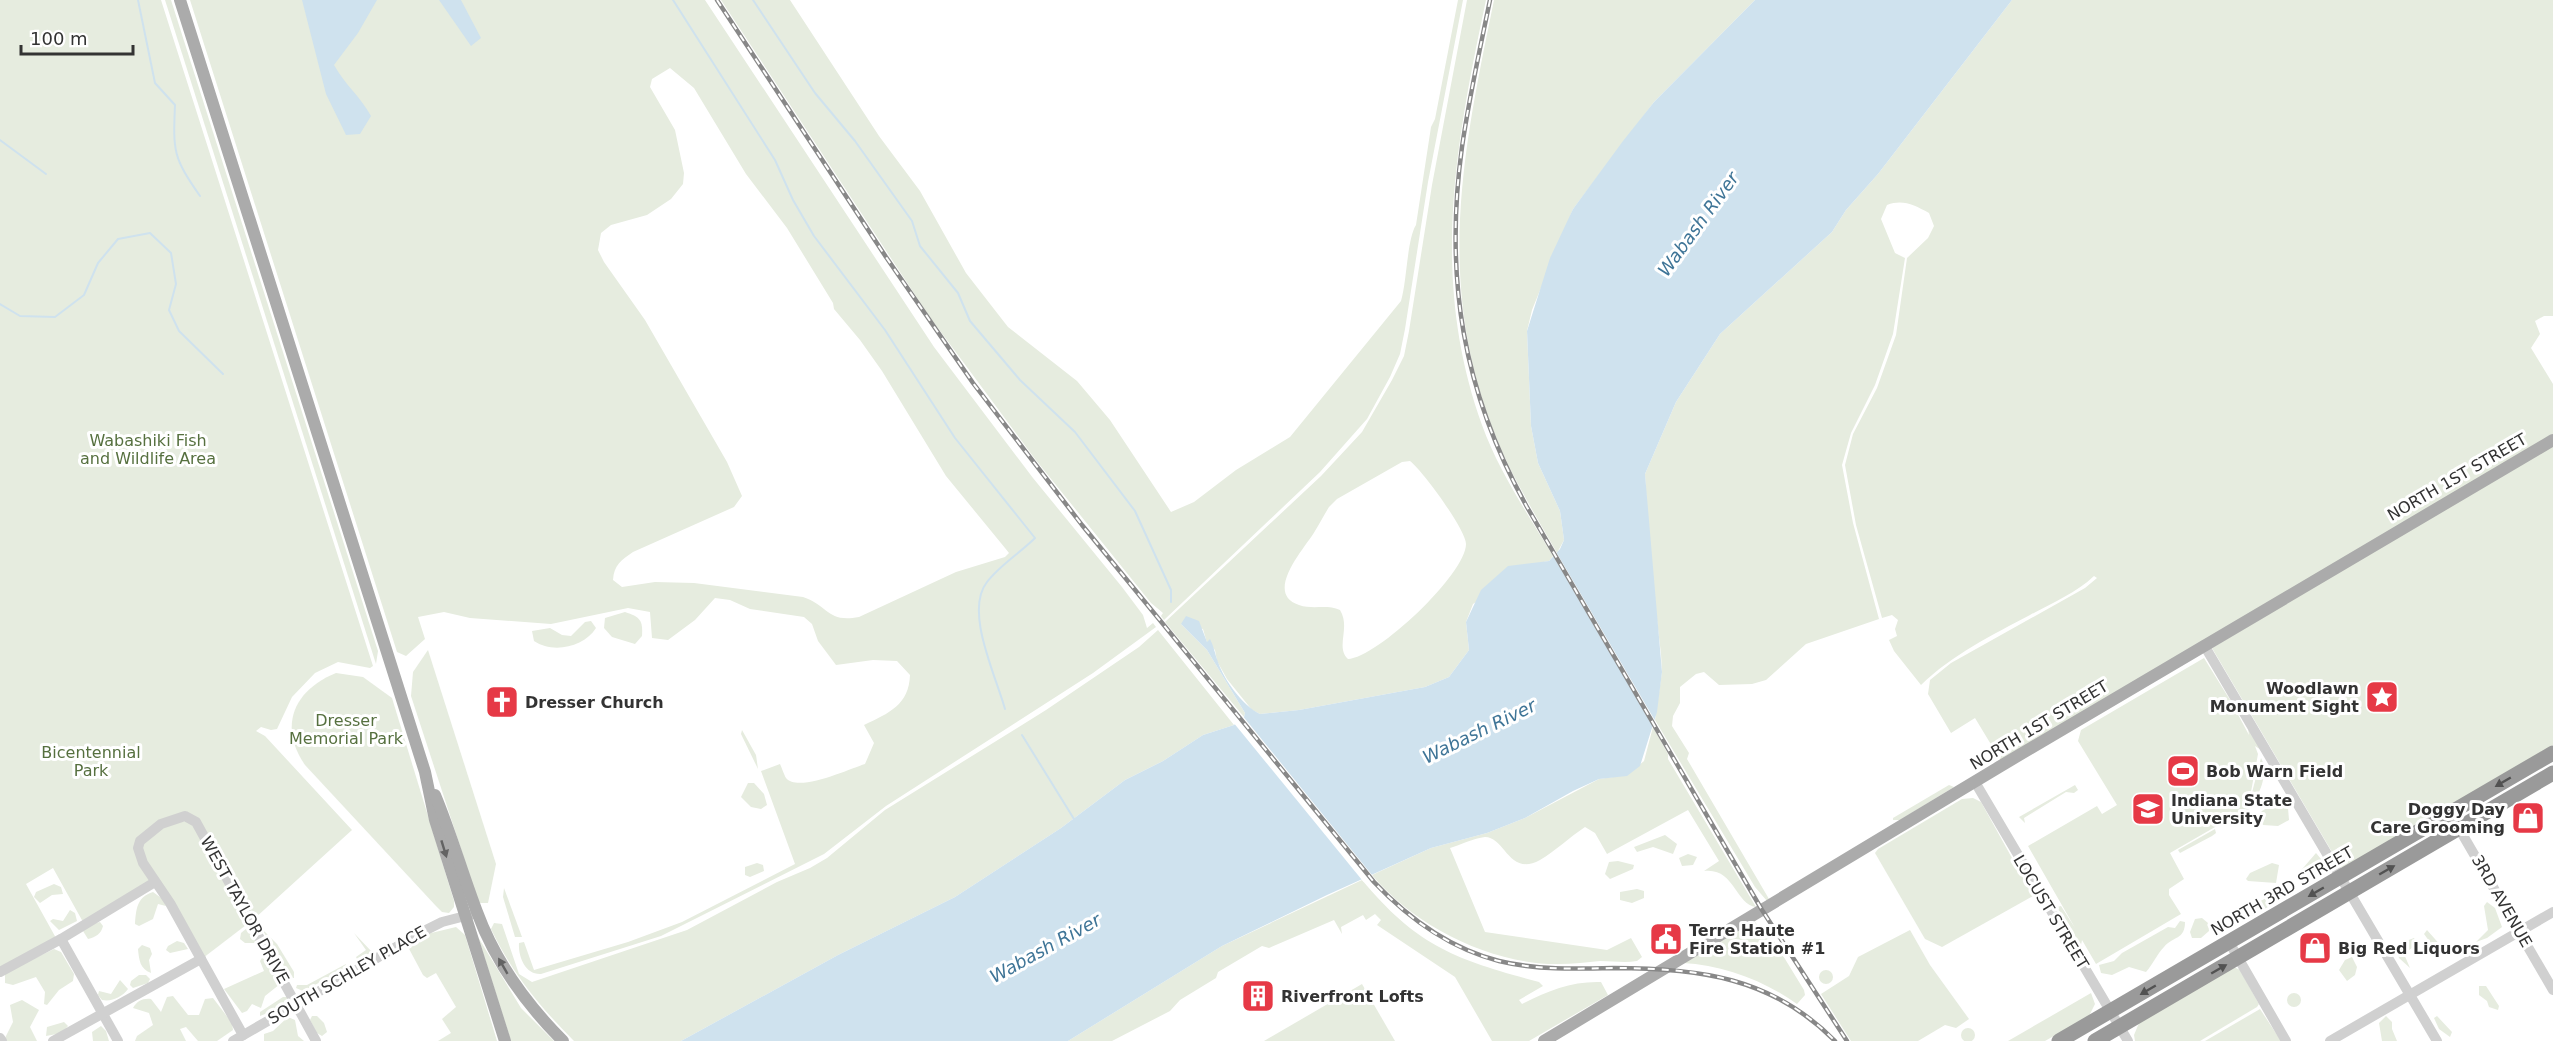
<svg xmlns="http://www.w3.org/2000/svg" width="2553" height="1041" viewBox="0 0 2553 1041" font-family="'DejaVu Sans',sans-serif">
  <style>
    .green { fill: #e6ecdf; fill-rule: evenodd }
    .water { fill: #cfe2ee }
    .pier { fill: #fff }
    .lines { fill: none; stroke-linecap: round; stroke-linejoin: round }
    .stream { stroke: #cfe2ee; stroke-width: 2 }
    .minor { stroke: #d0d0d0; stroke-width: 10 }
    .major { stroke: #ababab; stroke-width: 12 }
    .highway { stroke: #9a9a9a; stroke-width: 15 }
    .rail-casing { stroke: #888; stroke-width: 4.5 }
    .rail { stroke: #fff; stroke-width: 2; stroke-dasharray: 7; stroke-linecap: butt }
    .oneway { fill: #525252 }
    .oneway2 { fill: #636363 }
    .labels { text-anchor: middle; dominant-baseline: central; stroke-width: 6; stroke-linejoin: round; paint-order: stroke }
    .park-label { font-size: 16px; fill: #56703f; stroke: #fff }
    .street-label { font-size: 16px; fill: #333; stroke: #fff }
    .poi-label { font-size: 16px; font-weight: bold; fill: #333; stroke: #fff; text-anchor: start }
    .water-label { font-size: 18px; font-style: italic; fill: #3f7597; stroke: #fff }
  </style>
  <rect width="100%" height="100%" fill="#fff"/>
  <g class="green">
    <path d="M0,0H161L373,666L370,668L338,662L315,673L292,697L277,729L271,730L261,727L256,731L265,736L352,830L253,920L190,815L138,840L152,881L83,922L53,868L26,884L56,938L0,969Z"/>
    <path d="M165,0H171L378,651L376,664Z"/>
    <path d="M190,0H705L934,347L1033,478L1122,587L1143,615L1147,628L1153,623L1156,627L1093,673L886,806L824,854L661,936L541,974C525,975 518,956 519,943L524,942L534,970L628,942L682,922L795,864L761,771L780,764C782,768 784,775 786,778C798,793 849,769 865,764L874,743L864,725C889,713 909,705 910,675L897,661L873,660L836,665L818,641L812,624L804,617L750,609L730,600L715,598L695,620L668,640L652,638L650,612L628,608L551,624L470,618L444,612L418,617L425,639L406,656L397,652ZM670,68L694,88L746,174L787,228L833,303L834,309L860,340L882,371L946,476L1005,548L1009,553L1005,557L956,572L859,617C827,623 829,606 803,597L694,583L655,582L622,587L613,580C614,565 621,560 633,552L734,507L742,496L727,462L645,320L604,262L598,250L601,233L611,225L647,215L671,199L683,184L684,173L675,130L650,87L652,79Z"/>
    <path d="M721,0H790L879,136L920,191L966,273L1008,327L1077,381L1110,420L1171,512L1194,502L1236,470L1290,437L1401,301C1407,281 1407,239 1416,225L1431,127L1435,119L1458,0H1463L1428,182L1405,329L1400,354L1390,377L1367,419L1320,472L1164,620L1161,616L1163,613L1151,603L1035,459L929,316Z"/>
    <path d="M1467,0H1486C1455,146 1430,280 1482,425C1499,472 1528,514 1553,556L1549,561L1538,563L1473,604L1466,622L1469,650L1449,677L1425,687L1299,710L1260,714L1252,710L1227,679L1217,661L1215,650L1207,643L1203,629L1181,624L1207,650L1245,713L1244,717L1165,622L1321,476L1362,432L1392,380L1404,356L1409,331L1432,185ZM1410,461C1423,471 1466,530 1466,544C1466,574 1377,658 1348,659C1335,647 1351,628 1340,610C1327,604 1313,610 1299,605C1263,593 1305,548 1315,531C1320,523 1324,515 1329,507L1337,499L1402,462Z"/>
    <path d="M1494,0H1755L1654,102L1573,209L1532,310L1527,331L1531,426L1538,463L1560,511L1564,540L1557,553C1535,514 1510,474 1494,432C1435,282 1463,151 1494,0Z"/>
    <path d="M2012,0H2553V316H2544L2535,321L2540,334L2531,348L2553,384V435L2001,761L1975,718L1951,733L1928,694L1930,680L1951,663L2085,588L2097,578L2094,576C2076,593 2052,603 2030,615C1992,635 1952,655 1921,685L1894,651L1889,640L1897,636L1895,629L1898,620L1892,615L1882,618L1856,525L1845,465L1853,434L1877,388L1896,335L1907,258L1928,238L1934,226L1929,213C1914,205 1903,199 1887,205L1881,219L1895,253L1905,258L1893,334L1875,385L1851,433L1842,465L1853,523L1879,619L1806,644L1766,680L1752,684L1719,685L1704,672L1696,674L1680,687V703L1673,716L1672,726L1689,753L1687,759L1769,899L1767,901L1755,887L1655,720L1662,672L1661,654L1650,561L1645,474L1676,402L1720,334L1832,232L1846,210L1878,174Z"/>
    <path d="M2553,444V745L2342,869L2212,648Z"/>
    <path d="M625,612C640,617 643,620 642,636L635,644L612,637L604,628L605,618Z"/>
    <path d="M591,621L596,628C584,647 553,654 534,641L532,631L550,628L562,635L571,636L585,622Z"/>
    <path d="M1158,630L1234,725L1203,735L1163,761L1125,780L1061,828L955,897L838,955L681,1041H574C540,1007 512,973 491,929L494,923L502,924L519,974L532,982L687,930L777,882L810,868L827,858L885,810L1046,710L1139,647Z"/>
    <path d="M428,650L496,864L488,903H480L477,898L411,696L413,672Z"/>
    <path d="M2204,658L2230,700L2221,683L2249,735L2248,729L2261,750L2255,746L2258,754L2248,808L2261,758C2271,775 2255,805 2242,817H2236L2248,808L2170,853L2184,879L2169,889V895L2181,914L2096,964L2082,940L2081,945L2058,909L2057,907L2061,906L2075,928L2028,846L2097,806L2102,814L2117,805L2078,741L2081,730Z"/>
    <path d="M336,673L363,677L392,698L454,901V907L449,913L442,912L436,906L305,765C278,726 294,690 336,673Z"/>
    <path d="M1653,727L1668,754V759L1756,907C1735,904 1734,867 1704,871L1719,861L1688,810L1607,854L1595,833L1585,827C1570,837 1555,851 1540,860C1509,877 1505,837 1485,837C1474,838 1460,845 1450,848L1485,932L1607,950L1631,938L1642,957L1637,961C1625,963 1613,961 1600,961C1587,962 1573,964 1559,964C1492,965 1414,926 1372,875L1431,848L1487,833L1525,818L1599,779L1627,775L1644,761Z"/>
    <path d="M742,730L756,755L758,769L741,734Z"/>
    <path d="M748,783H754L764,794L767,805L761,809L751,807L741,797Z"/>
    <path d="M1949,785L1954,787L1900,820H1893V818Z"/>
    <path d="M2075,785L2078,790L2074,793L2066,792L2024,818L2025,823L2019,817Z"/>
    <path d="M1973,798L1981,802L2033,896L1942,947L1925,939L1875,853L1878,849L1962,799Z"/>
    <path d="M2282,799L2288,808L2289,820L2278,826L2263,825L2258,816L2262,811Z"/>
    <path d="M190,820L250,922L203,958L142,855L143,842L159,827Z"/>
    <path d="M2215,829L2216,833L2212,836L2180,853L2178,850Z"/>
    <path d="M1665,835L1677,844L1673,854L1653,847L1637,852L1634,847Z"/>
    <path d="M2316,853L2321,859L2320,869L2312,875H2297Z"/>
    <path d="M1688,854L1697,857L1693,865L1682,866L1679,858Z"/>
    <path d="M1618,861L1634,865L1633,869L1610,879L1605,874L1609,862Z"/>
    <path d="M757,863L763,865L764,871L750,877L745,875V867Z"/>
    <path d="M2272,863L2279,865L2276,883L2248,881L2246,879L2250,873Z"/>
    <path d="M1362,880C1418,947 1457,960 1539,982L1543,986L1519,1000L1522,1004C1547,991 1572,981 1601,982L1608,995L1529,1041H1492L1455,977L1377,925L1381,920L1375,914L1366,920L1363,915L1341,927L1342,934L1334,920L1269,948L1262,946L1218,972L1216,978L1180,1000L1170,1011L1112,1041H1068L1222,946Z"/>
    <path d="M54,884L61,887L63,894L52,895L40,903L34,897L36,892Z"/>
    <path d="M504,888L522,937H515L503,897Z"/>
    <path d="M1637,889L1644,891V898L1632,903L1620,900V892Z"/>
    <path d="M153,892L164,900L166,906L158,904L153,919L139,926L135,924C136,909 137,897 153,892Z"/>
    <path d="M2276,893L2287,896L2235,926L2231,923L2245,909Z"/>
    <path d="M2487,902L2495,908L2502,927L2487,938L2476,942L2488,930L2484,906Z"/>
    <path d="M70,910L75,913L77,921L59,930L50,921L53,919L63,921Z"/>
    <path d="M2202,918L2208,923L2209,931L2201,938H2192L2190,932L2195,919Z"/>
    <path d="M1754,920L1765,937L1774,941L1804,990L1805,995L1797,1004C1765,981 1723,965 1683,963Z"/>
    <path d="M2180,921L2185,922C2185,940 2173,936 2164,947C2157,954 2153,964 2146,972L2129,967L2112,975L2101,973L2099,965L2114,961L2122,953L2168,927L2175,928Z"/>
    <path d="M100,922L103,926C101,934 96,937 88,939L83,931L92,924Z"/>
    <path d="M456,927L465,935L497,1041H438L451,1033L442,1019L456,1007L436,973L427,978L423,975L407,945L423,935Z"/>
    <path d="M247,928L256,937L255,943H245L240,939L241,933Z"/>
    <path d="M262,929L277,944L294,972V978H291Z"/>
    <path d="M1910,930L1930,965L1969,1019L1956,1028L1945,1025L1918,1041H1851L1821,994L1849,976L1858,957Z"/>
    <path d="M2427,930L2442,947L2441,957L2424,934Z"/>
    <path d="M354,933L372,952L358,961L356,957L366,950Z"/>
    <path d="M478,937L521,1008L554,1041H511Z"/>
    <path d="M2414,938L2417,944L2404,954L2410,968L2399,958L2395,945Z"/>
    <path d="M177,941L184,943L188,949L170,953L166,950L168,946Z"/>
    <path d="M142,945L150,948L152,954L149,960L151,973C140,969 139,960 138,949Z"/>
    <path d="M54,949L61,952L74,974L73,981L59,990L47,1005L44,1004L45,992L36,977L13,985L5,983V973Z"/>
    <path d="M2352,957L2357,967L2355,975L2347,981L2339,970L2345,960Z"/>
    <path d="M262,958H265L280,984L265,996L261,1008L252,1004L247,1011L242,1013L224,989L264,971L260,961Z"/>
    <path d="M346,964L344,970L303,991L296,988L297,985H307Z"/>
    <path d="M2234,967L2240,970L2259,1004L2257,1007L2200,1041H2135L2134,1035L2139,1023Z"/>
    <circle cx="1826" cy="977" r="7"/>
    <path d="M139,975H146L150,979L148,983L133,988L130,985L131,981Z"/>
    <path d="M120,980L128,989C122,997 112,1002 102,1000L98,995L99,991L111,994Z"/>
    <path d="M1362,984L1395,1041H1264Z"/>
    <path d="M2479,986H2486L2499,1006L2498,1010L2489,1007L2487,1001L2479,995Z"/>
    <path d="M2091,993L2095,1004L2089,1016L2045,1041H2008Z"/>
    <circle cx="2294" cy="1000" r="7"/>
    <path d="M173,996L188,1015H199L205,999L213,998L232,1023L233,1030L217,1041H198L186,1027L180,1029L186,1041H135L137,1036L153,1025L149,1013L133,1008C137,1001 143,998 151,999L161,1012L167,997Z"/>
    <path d="M283,997H289L290,1001L287,1005L260,1016V1012Z"/>
    <path d="M22,1000L39,1010L30,1027L37,1041H7L5,1038L13,1022L10,1005Z"/>
    <path d="M2260,1009L2281,1041H2205Z"/>
    <path d="M312,1016H317L324,1023L327,1032L322,1036L317,1033L310,1020Z"/>
    <path d="M2386,1016L2392,1022V1029L2397,1041H2382L2379,1023Z"/>
    <path d="M2437,1016L2452,1032L2450,1037L2439,1029L2434,1018Z"/>
    <path d="M288,1017L295,1020L298,1036L304,1041H264V1034L273,1031Z"/>
    <path d="M64,1022L68,1026L62,1033L46,1036L47,1027Z"/>
    <path d="M101,1026L106,1031L109,1041H93L92,1032Z"/>
    <circle cx="1968" cy="1035" r="7"/>
  </g>
  <g class="water">
    <path d="M302,0H377L358,33L334,65C345,85 360,96 371,116L360,134L346,135L326,94Z"/>
    <path d="M439,0H461L481,38L471,46Z"/>
    <path d="M1755,0H2012L1878,174L1846,210L1832,232L1720,334L1676,402L1645,474L1662,672L1657,712L1640,766L1627,776L1599,779L1573,791L1525,818L1487,833L1431,848L1327,895L1222,946L1068,1041H681L838,955L955,897L1061,828L1125,780L1163,761L1203,735L1234,725L1244,717L1245,713L1207,650L1181,624L1186,616L1199,621L1207,642L1210,639C1214,647 1215,654 1218,662C1224,680 1243,706 1260,714L1299,710L1425,687L1449,677L1469,650L1466,622L1481,590L1508,566L1549,561L1560,549L1564,540L1560,511L1538,463L1531,426L1527,331L1550,258L1573,209L1623,141L1654,102Z"/>
  </g>
  <g class="pier">
    <path d="M1555,550L1657,724L1655,730L1552,554Z"/>
    <path d="M1242,715L1372,875L1374,878L1364,882L1362,880L1233,722Z"/>
  </g>
  <g class="lines">
    <g class="stream">
      <path d="M138,0L155,83L175,105C173,152 173,157 200,196"/>
      <path d="M673,0L775,160L793,200L814,236L885,330L955,438L1035,538C1020,553 1000,565 987,582C964,611 996,676 1005,709"/>
      <path d="M753,0L815,93L855,141L912,221L920,246L958,293L970,321L1020,380L1075,432L1135,511L1171,590V602"/>
      <path d="M0,140L46,174"/>
      <path d="M0,304L20,316L55,317L84,295L98,263L118,239L150,233L171,253L176,284L169,310L179,331L223,374"/>
      <path d="M1022,735L1074,819"/>
    </g>
    <g class="minor">
      <path d="M2204,645L2437,1041"/>
      <path d="M1975,782L2128,1041"/>
      <path d="M2450,813L2553,990"/>
      <path d="M61,939L118,1041"/>
      <path d="M2229,942L2286,1041"/>
      <path d="M0,972L61,939L155,882"/>
      <path d="M243,1035L170,903L143,863L138,848L140,841L161,824L185,816L196,822L316,1041"/>
      <path d="M0,1038L2,1041"/>
      <path d="M53,1041L201,959"/>
      <path d="M233,1041L422,932L442,922L473,914"/>
      <path d="M2330,1041L2553,912"/>
    </g>
    <g class="major">
      <path d="M180,0L425,772L435,820L505,1041"/>
      <path d="M435,795C451,833 462,873 477,912C495,961 526,1004 563,1041"/>
      <path d="M1544,1041L1999,767L2553,440"/>
    </g>
    <g class="highway">
      <path d="M2059,1041L2553,753"/>
      <path d="M2095,1041L2553,773"/>
    </g>
    <g class="rail-casing">
      <g id="rail">
        <path d="M717,0L886,257L973,383L1082,525L1374,882C1409,919 1449,948 1499,961C1536,970 1575,969 1613,968C1698,968 1772,977 1835,1041"/>
        <path d="M1490,0C1480,49 1469,98 1462,147C1444,278 1463,392 1527,507L1762,910L1847,1041"/>
      </g>
    </g>
    <use href="#rail" class="rail"/>
  </g>
  <defs><path id="oneway-solid" d="M-6-.8H1V-3.2L6.5 0L1 3.2V.8H-6Z" transform="scale(1.5)"/></defs>
  <g class="oneway">
    <use href="#oneway-solid" transform="translate(2503 782) rotate(150)"/>
    <use href="#oneway-solid" transform="translate(2387 870) rotate(-30)"/>
    <use href="#oneway-solid" transform="translate(2316 892) rotate(150)"/>
    <use href="#oneway-solid" transform="translate(2219 969) rotate(-30)"/>
    <use href="#oneway-solid" transform="translate(2148 990) rotate(150)"/>
  </g>
  <g class="oneway2">
    <use href="#oneway-solid" transform="translate(444 849) rotate(73)"/>
    <use href="#oneway-solid" transform="translate(503 966) rotate(-120)"/>
  </g>
  <defs>
    <g id="sight-square" transform="scale(1.725)"><rect x="-9" y="-9" width="18" height="18" rx="4" fill="#e63946" stroke="#fff"/><path d="M0-6L1.8-2.2L6-1.7L2.9 1.2L3.7 5.4L0 3.3L-3.7 5.4L-2.9 1.2L-6-1.7L-1.8-2.2Z" fill="#fff"/></g>
    <g id="church-square" transform="scale(1.725)"><rect x="-9" y="-9" width="18" height="18" rx="4" fill="#e63946" stroke="#fff"/><path d="M-1.2-6h2.4v3.5h3.3v2.4h-3.3V6h-2.4V-.1h-3.3v-2.4h3.3Z" fill="#fff"/></g>
    <g id="stadium-square" transform="scale(1.725)"><rect x="-9" y="-9" width="18" height="18" rx="4" fill="#e63946" stroke="#fff"/><path d="M0-5a6.5 5 0 1 0 0 10a6.5 5 0 1 0 0-10ZM-3.5-1.8h7v3.6h-7Z" fill="#fff"/></g>
    <g id="university-square" transform="scale(1.725)"><rect x="-9" y="-9" width="18" height="18" rx="4" fill="#e63946" stroke="#fff"/><path d="M0-5L7-2L0 1L-7-2ZM-4 1L0 2.5L4 1V4Q0 6-4 4Z" fill="#fff"/></g>
    <g id="shop-square" transform="scale(1.725)"><rect x="-9" y="-9" width="18" height="18" rx="4" fill="#e63946" stroke="#fff"/><path d="M-5-2.5h2.3a2.7 3.5 0 0 1 5.4 0H5L5.5 6h-11ZM-1.5-2.5h3a1.5 2.3 0 0 0-3 0Z" fill="#fff"/></g>
    <g id="civic-square" transform="scale(1.725)"><rect x="-9" y="-9" width="18" height="18" rx="4" fill="#e63946" stroke="#fff"/><path d="M-.6-6.5H3V-4.5H.6V-3L4-1V1h2V6H-6V1h2V-1L-.6-3ZM-1.2 2.5V6h2.4V2.5Z" fill="#fff"/></g>
    <g id="building-square" transform="scale(1.725)"><rect x="-9" y="-9" width="18" height="18" rx="4" fill="#e63946" stroke="#fff"/><path d="M-4-6H4V6H1V3H-1V6H-4ZM-2.5-4.3h1.7v1.8h-1.7ZM.8-4.3h1.7v1.8H.8ZM-2.5-1h1.7V.8h-1.7ZM.8-1h1.7V.8H.8Z" fill="#fff"/></g>
  </defs>
  <g fill-rule="evenodd">
    <use href="#sight-square" x="2382" y="697"/>
    <use href="#church-square" x="502" y="702"/>
    <use href="#stadium-square" x="2183" y="771"/>
    <use href="#university-square" x="2148" y="809"/>
    <use href="#shop-square" x="2528" y="818"/>
    <use href="#civic-square" x="1666" y="939"/>
    <use href="#shop-square" x="2315" y="948"/>
    <use href="#building-square" x="1258" y="996"/>
  </g>
  <g class="labels">
    <g class="park-label">
      <text x="148" y="440">Wabashiki Fish<tspan x="148" dy="18">and Wildlife Area</tspan></text>
      <text x="346" y="720">Dresser<tspan x="346" dy="18">Memorial Park</tspan></text>
      <text x="91" y="752">Bicentennial<tspan x="91" dy="18">Park</tspan></text>
    </g>
    <g class="street-label">
      <text transform="translate(2457 477) rotate(-30)">NORTH 1ST STREET</text>
      <text transform="translate(2039 725) rotate(-31)">NORTH 1ST STREET</text>
      <text transform="translate(2282 891) rotate(-30)">NORTH 3RD STREET</text>
      <text transform="translate(2502 901) rotate(60)">3RD AVENUE</text>
      <text transform="translate(245 910) rotate(61)">WEST TAYLOR DRIVE</text>
      <text transform="translate(2051 912) rotate(59)">LOCUST STREET</text>
      <text transform="translate(347 975) rotate(-30)">SOUTH SCHLEY PLACE</text>
    </g>
    <g class="poi-label">
      <text x="2359" y="688" text-anchor="end">Woodlawn<tspan x="2359" dy="18">Monument Sight</tspan></text>
      <text x="525" y="702">Dresser Church</text>
      <text x="2206" y="771">Bob Warn Field</text>
      <text x="2171" y="800">Indiana State<tspan x="2171" dy="18">University</tspan></text>
      <text x="2505" y="809" text-anchor="end">Doggy Day<tspan x="2505" dy="18">Care Grooming</tspan></text>
      <text x="1689" y="930">Terre Haute<tspan x="1689" dy="18">Fire Station #1</tspan></text>
      <text x="2338" y="948">Big Red Liquors</text>
      <text x="1281" y="996">Riverfront Lofts</text>
    </g>
    <g class="water-label">
      <text transform="translate(1698 224) rotate(-54)">Wabash River</text>
      <text transform="translate(1479 731) rotate(-26)">Wabash River</text>
      <text transform="translate(1045 948) rotate(-29)">Wabash River</text>
    </g>
  </g>
  <path d="M21 45v9h112v-9" fill="none" stroke="#333333" stroke-width="3"/>
  <text x="30" y="45" font-size="18" fill="#333333" stroke="#ffffff" stroke-width="4.5" paint-order="stroke">100 m</text>
</svg>
